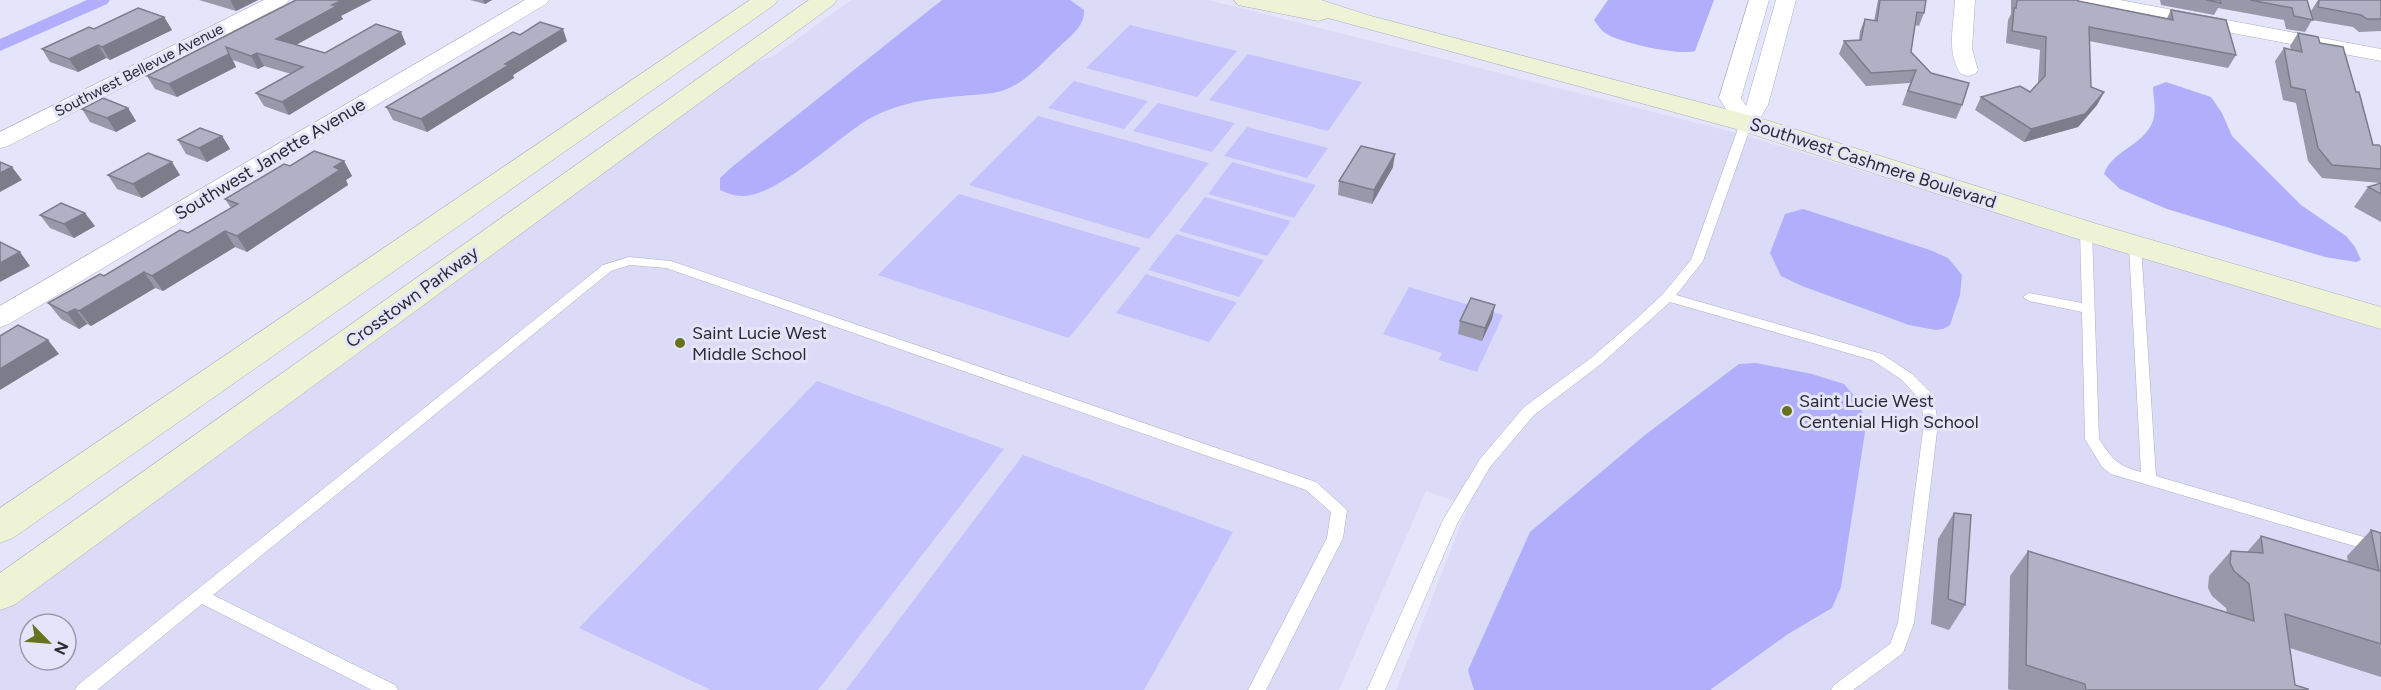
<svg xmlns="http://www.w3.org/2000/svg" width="2381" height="690" viewBox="0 0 2381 690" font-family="Figtree,sans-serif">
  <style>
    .built { fill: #dbdbf8; fill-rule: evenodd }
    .green { fill: #c4c3fd }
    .water { fill: #b1aefc }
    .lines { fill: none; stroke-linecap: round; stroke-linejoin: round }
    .canal { fill: #b1aefc; fill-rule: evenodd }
    .lane-casing { stroke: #aeaec3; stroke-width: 1 }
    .street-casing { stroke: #aeaec3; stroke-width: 1 }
    .secondary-casing { stroke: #aeaec3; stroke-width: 1 }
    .lane { fill: #fff; fill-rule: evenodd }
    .street { fill: #fff; fill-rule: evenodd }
    .secondary { fill: #eef3d6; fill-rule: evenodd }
    .wall { fill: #9898aa }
    .shaded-wall { fill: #7c7c8b }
    .building { fill: #b1b1c6; stroke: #7c7c8b; stroke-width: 1.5 }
    .poi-dot { fill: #66721c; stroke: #e4e5fa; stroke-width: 2 }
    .labels { text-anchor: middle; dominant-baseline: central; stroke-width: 6; stroke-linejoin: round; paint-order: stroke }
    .far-street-label { font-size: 15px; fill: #2b2b33; stroke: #e4e5fa }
    .street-label { font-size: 18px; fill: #2b2b33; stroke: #e4e5fa }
    .poi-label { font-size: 18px; fill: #2b2b33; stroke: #e4e5fa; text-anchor: start }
  </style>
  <rect width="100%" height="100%" fill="#e4e5fa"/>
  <path class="built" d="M851,0H1208L1737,133L2381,330V690H1396L1468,506L1426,491L1339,690H0V608L742,68L775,55ZM30,624H66V660H30Z"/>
  <g class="green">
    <path d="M1130,25L1237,51L1197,97L1086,68Z"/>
    <path d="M1248,54L1362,82L1328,131L1209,100Z"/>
    <path d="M1074,81L1148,101L1124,129L1048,108Z"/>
    <path d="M1158,103L1235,123L1212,152L1133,131Z"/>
    <path d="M1038,116L1209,163L1149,239L969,185Z"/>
    <path d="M1247,127L1328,148L1307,178L1224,156Z"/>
    <path d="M1232,162L1316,185L1294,218L1208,194Z"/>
    <path d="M959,194L1141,248L1069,338L878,275Z"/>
    <path d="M1205,197L1291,221L1267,256L1179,231Z"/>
    <path d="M1176,234L1264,260L1239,297L1148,270Z"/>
    <path d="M1146,274L1236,302H1237L1209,342L1116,313Z"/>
    <path d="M1409,287L1503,315L1477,372L1439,360L1442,353L1383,334Z"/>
    <path d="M817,381L1004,449L818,690H711L579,628Z"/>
    <path d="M1023,455L1233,532L1144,690H846Z"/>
  </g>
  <g class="water">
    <path d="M942,0H1070L1084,10C1085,26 1071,36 1060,46C1044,61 1027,81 1007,89C993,95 977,94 962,96C924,99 889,104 858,126C832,144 772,198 742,196C734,196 727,193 720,190V178L733,166Z"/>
    <path d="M1608,0H1714L1695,51C1681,56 1620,43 1607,34C1601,31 1598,25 1594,20Z"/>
    <path d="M2166,82L2211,97L2222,113L2232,136L2301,205L2346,236L2355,247L2361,260L2356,262L2325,257L2167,209L2120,189L2104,174C2112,149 2150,144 2154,116C2156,107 2153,96 2153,87Z"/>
    <path d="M1803,209L1930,250L1948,258L1962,275L1960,295L1950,325L1943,329L1936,330L1909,325L1802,286L1781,276L1770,253L1785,214Z"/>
    <path d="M1756,363L1812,374L1844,384L1861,404L1865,432L1841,587L1832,608L1788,634L1710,690H1474L1468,670L1530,532L1645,435L1739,364Z"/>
  </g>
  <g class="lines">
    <path class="canal" d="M87,0H110L107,4L0,51V39Z"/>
    <g class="lane-casing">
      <g id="lane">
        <path d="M1746,120L1752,123L1703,261L1676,295L1882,354L1912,374L1933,395L1938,423L1914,623L1903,653L1853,690H1831L1834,685L1890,644L1898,623L1924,423L1921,401L1902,380L1872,360L1670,302L1601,364L1534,415L1490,467L1458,522L1385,690H1367L1443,520L1480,459L1524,407L1591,358L1635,320L1663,294L1691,260L1740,123Z"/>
        <path d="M2086,227L2092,231L2099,439C2113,460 2116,465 2141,472L2129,246L2135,242L2141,246L2156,476L2381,542V554L2111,474L2102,467L2085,439L2082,312L2029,301L2023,297L2029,293L2082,303L2080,231Z"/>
        <path d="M629,257L671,261L1316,482L1347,510L1343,538L1266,690H1248L1327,538L1331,512L1306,490L666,268L630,265L611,271L213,595L395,685L398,690H372L202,604L97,690H75L78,685L603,265Z"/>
      </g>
    </g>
    <g class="street-casing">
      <g id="street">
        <path d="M264,0H289L286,4L8,146L0,148V132Z"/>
        <path d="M525,0H549L546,4L9,324L0,327V306Z"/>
        <path d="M1749,0H1769L1741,98L1746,106L1776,0H1796L1768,105L1754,128L1746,130L1738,128L1719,98Z"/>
        <path d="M1955,0H1975L1972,49L1978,70L1975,74L1968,76L1961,74C1946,54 1954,24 1955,0Z"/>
        <path d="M2079,0H2120L2381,49V61L2089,6L2082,4Z"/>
      </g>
    </g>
    <g class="secondary-casing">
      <g id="secondary">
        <path d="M750,0H778L774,5L13,538L0,543V508Z"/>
        <path d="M809,0H837L833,5L14,605L0,610V573Z"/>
        <path d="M1234,0H1321L1371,16L1756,117L2097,224L2381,307V329L2075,238L1736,129L1328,18L1318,21L1238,5Z"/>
      </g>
    </g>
    <use href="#lane" class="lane"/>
    <use href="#street" class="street"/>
    <use href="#secondary" class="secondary"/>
  </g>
  <g class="wall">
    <path d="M199,0H258L236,11Z"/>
    <path d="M296,0L341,16L343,19L296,45L325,53L406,44L289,115L264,106L256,93L291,74L264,66L258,69L233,60L236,67L177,97L155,89L147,76Z"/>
    <path d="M470,0H492L485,4Z"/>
    <path d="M1878,0H1926L1924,13L1919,26L1915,25L1911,52L1962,105L1956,119L1902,105L1910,83L1866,86L1839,54L1844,41L1859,40L1860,31L1865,19L1874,21Z"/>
    <path d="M2011,0H2078V1L2167,18L2171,10L2236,55L2228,68L2089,41L2091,87L2104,92L2097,105L2078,127L2024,142L1975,110L1981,97L2030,92L2038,83L2040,50L2006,43L2008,20L2011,14Z"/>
    <path d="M2160,0H2307L2311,13V11L2318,0H2381V31L2359,32L2353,27L2312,20L2305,32L2286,29L2284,20L2218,8L2214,15L2161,5Z"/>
    <path d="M164,17L172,30L110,60L106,58L78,72L50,62L42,49L94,29Z"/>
    <path d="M2298,33L2320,43L2356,92L2373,145L2381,147V222L2354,207L2368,187L2381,183L2322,178L2308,161L2296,103L2283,100L2275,61L2284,48L2291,50L2290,46Z"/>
    <path d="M520,35L567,41L513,75L514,78L427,132L393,120L386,107Z"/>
    <path d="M128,108L136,121L116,132L90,122L82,109Z"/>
    <path d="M222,136L230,149L207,162L186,154L178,140Z"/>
    <path d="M344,161L352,176L346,180L348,185L247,252L235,247L163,291L155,288L91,326L87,324L79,329L61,319L48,303L188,233L231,208L225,199L290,166Z"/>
    <path d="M1393,167L1372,204L1338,195L1339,181Z"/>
    <path d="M108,175H180L142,198L117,189Z"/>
    <path d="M40,215L95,226L74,238L50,228Z"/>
    <path d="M1495,305L1492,319L1482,341L1458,334L1460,321Z"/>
    <path d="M1954,513L1965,605L1949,630L1931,624L1938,539Z"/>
    <path d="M2371,530L2381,533V677L2290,648L2295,685L2308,690H2011L2008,689L2010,576L2028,551L2227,613L2226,608L2212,596L2208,588L2209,576L2231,551L2247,552L2261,536L2348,562L2347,556Z"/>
  </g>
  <g class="shaded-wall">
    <path d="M230,0H258L236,11Z"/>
    <path d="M342,0H372L341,16L343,19L283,52L276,39Z"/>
    <path d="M483,0H492L485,4Z"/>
    <path d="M164,17L172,30L110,60L102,47Z"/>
    <path d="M563,29L567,41L513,75L514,78L427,132L421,119L505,64Z"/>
    <path d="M401,32L406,44L289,115L282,102Z"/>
    <path d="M98,45L106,58L78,72L69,59Z"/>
    <path d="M226,47L236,67L177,97L169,84Z"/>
    <path d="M257,53L264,66L258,69L251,56Z"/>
    <path d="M2104,92L2097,105L2078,127L2024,142L2031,129Z"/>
    <path d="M128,108L136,121L116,132L107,118Z"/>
    <path d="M222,136L230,149L207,162L199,148Z"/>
    <path d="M1395,154L1393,167L1372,204L1374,190Z"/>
    <path d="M344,161L352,176L346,180L348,185L247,252L237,236Z"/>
    <path d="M172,162L180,175L142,198L133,184Z"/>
    <path d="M12,167L22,180L0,192V173Z"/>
    <path d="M85,213L95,226L74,238L64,224Z"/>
    <path d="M225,231L235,247L163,291L152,276Z"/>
    <path d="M20,252L30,266L0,282V263Z"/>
    <path d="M144,272L155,288L91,326L79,311Z"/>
    <path d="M1495,305L1492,319L1482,341L1485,328Z"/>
    <path d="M75,309L87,324L79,329L67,313Z"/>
    <path d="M48,340L59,354L0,390V369Z"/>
  </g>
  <g class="building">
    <path d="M296,0H342L332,5L337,6L276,39L325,53L376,24L401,32L282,102L256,93L303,67L257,53L251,56L226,47L229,54L169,84L147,76Z"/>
    <path d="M1880,0H1926L1924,13L1917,12L1911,52L1931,73L1969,83L1962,105L1908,91L1916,70L1871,73L1844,41L1861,40L1865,19L1877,21Z"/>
    <path d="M2017,0H2078V1L2173,20L2171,10L2226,20L2236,55L2089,27L2091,87L2104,92L2085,114L2031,129L1981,97L2020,86L2030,92L2045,76L2046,37L2012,31L2014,8H2016Z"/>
    <path d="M2206,0H2220L2221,3Z"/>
    <path d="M2250,0H2307L2313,20L2294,16L2292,8Z"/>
    <path d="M2319,0H2381V19H2367L2361,15L2318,7Z"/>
    <path d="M138,8L164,17L102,47L98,45L69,59L42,49L89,27L94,29Z"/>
    <path d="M540,22L563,29L505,64L509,65L421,119L386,107L513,32L520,35Z"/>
    <path d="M2298,33L2318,37L2320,43L2343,47L2356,92H2359L2373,145H2379L2381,147V169L2332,165L2318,148L2305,90L2291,87L2284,48L2302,52Z"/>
    <path d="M103,98L128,108L107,118L82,109Z"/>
    <path d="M200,128L222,136L199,148L178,140Z"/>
    <path d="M1361,146L1395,154L1374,190L1339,181Z"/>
    <path d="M314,151L344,161L334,167L340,170L237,236L225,231L152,276L144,272L79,311L75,309L67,313L48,303L100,274L104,276L180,230L188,233L238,204L225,199L284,164L290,166Z"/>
    <path d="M148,153L172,162L133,184L108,175Z"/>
    <path d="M0,162L12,167L0,173Z"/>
    <path d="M2381,183V194L2368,187Z"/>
    <path d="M61,203L85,213L64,224L40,215Z"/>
    <path d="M0,242L20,252L0,263Z"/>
    <path d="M1471,298L1495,305L1485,328L1460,321Z"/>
    <path d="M18,325L48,340L0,369V336Z"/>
    <path d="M1954,513L1971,515L1965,605L1948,599Z"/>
    <path d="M2371,530L2381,533V644L2285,614L2295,685L2308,689V690H2086L2085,684L2026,665L2028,551L2254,621L2249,584L2234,571L2230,563L2231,551L2263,553L2261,536L2379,571Z"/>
  </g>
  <g class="poi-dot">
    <circle cx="680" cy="343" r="6"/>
    <circle cx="1787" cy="411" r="6"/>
  </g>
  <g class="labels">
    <g class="far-street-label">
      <text transform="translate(139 70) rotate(-27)">Southwest Bellevue Avenue</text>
    </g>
    <g class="street-label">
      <text transform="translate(270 159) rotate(-31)">Southwest Janette Avenue</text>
      <text transform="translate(1873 163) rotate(18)">Southwest Cashmere Boulevard</text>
      <text transform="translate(412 297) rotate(-36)">Crosstown Parkway</text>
    </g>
    <g class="poi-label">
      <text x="692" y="333">Saint Lucie West<tspan x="692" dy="21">Middle School</tspan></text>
      <text x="1799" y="401">Saint Lucie West<tspan x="1799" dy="21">Centenial High School</tspan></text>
    </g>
  </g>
  <g transform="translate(48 642) rotate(115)"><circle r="28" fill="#e4e5fa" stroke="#9a9baa" stroke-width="1.5"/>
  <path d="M0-4.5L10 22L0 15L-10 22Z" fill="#66721c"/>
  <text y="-9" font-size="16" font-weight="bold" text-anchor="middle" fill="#2b2b33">N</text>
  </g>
</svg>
